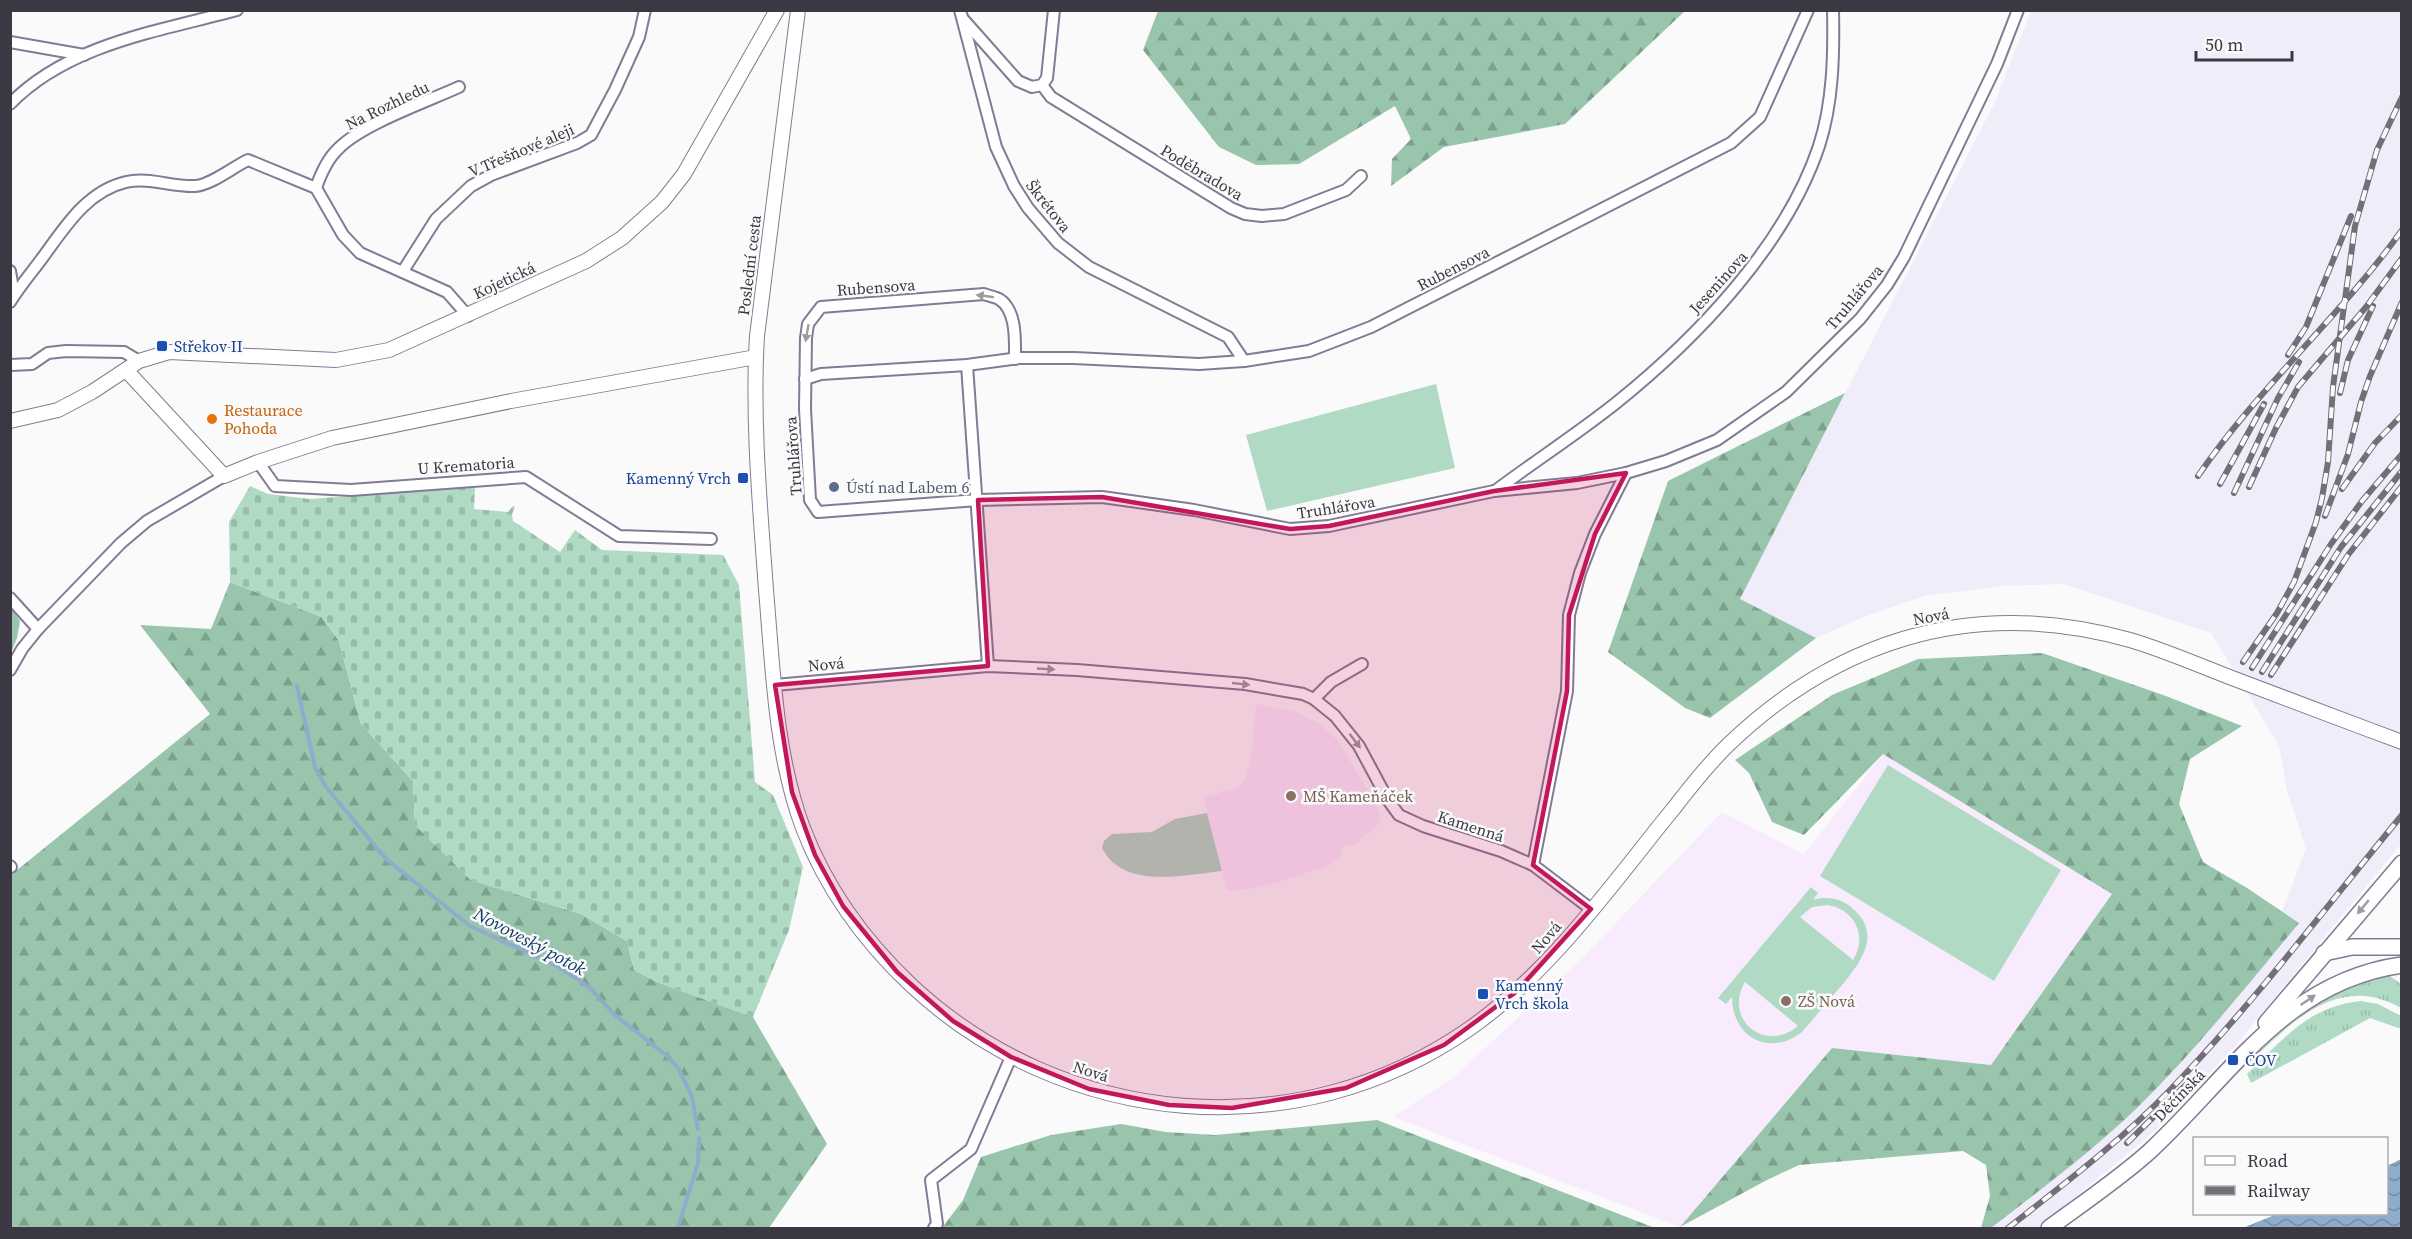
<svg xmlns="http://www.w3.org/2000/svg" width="2412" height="1239" viewBox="0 0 2412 1239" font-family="'Source Serif 4',serif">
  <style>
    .commercial { fill: #f9ebfe }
    .built { fill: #f0ecfa }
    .grass { fill: url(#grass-tufts) }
    .forest { fill: url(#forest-firs) }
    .cemetery { fill: url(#cemetery-stones) }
    .pitch { fill: #b0dac4; fill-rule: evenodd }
    .water { fill: url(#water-waves) }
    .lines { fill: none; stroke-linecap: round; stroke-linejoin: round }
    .stream { stroke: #8faccc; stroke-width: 4 }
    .minor-casing { stroke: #837b95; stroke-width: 14 }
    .tertiary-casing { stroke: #837b95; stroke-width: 16 }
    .secondary-casing { stroke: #837b95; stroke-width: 18 }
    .minor { stroke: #fff; stroke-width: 10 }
    .tertiary { stroke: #fff; stroke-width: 14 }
    .secondary { stroke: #fff; stroke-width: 15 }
    .rail-casing { stroke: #716f77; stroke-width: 6 }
    .rail { stroke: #fafafa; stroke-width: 4; stroke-dasharray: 11; stroke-linecap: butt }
    .oneway { fill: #9d9ca1 }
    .marked { fill: #c2185b; fill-opacity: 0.2; stroke: #c2185b; stroke-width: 4.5; stroke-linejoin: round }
    .transit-dot { fill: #1a4fb4; stroke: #fafafa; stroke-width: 2 }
    .food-dot { fill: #e8710a; stroke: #fafafa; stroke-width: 2 }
    .service-dot { fill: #5c6f8a; stroke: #fafafa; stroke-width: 2 }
    .education-dot { fill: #8d6e63; stroke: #fafafa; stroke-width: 2 }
    .labels { text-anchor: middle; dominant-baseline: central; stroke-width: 5; stroke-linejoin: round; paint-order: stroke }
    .street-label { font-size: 16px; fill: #3b3843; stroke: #fafafa }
    .transit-label { font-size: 16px; fill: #164399; stroke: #fafafa; text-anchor: start }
    .food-label { font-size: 16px; fill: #c56008; stroke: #fafafa; text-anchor: start }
    .service-label { font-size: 16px; fill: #4e5e75; stroke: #fafafa; text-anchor: start }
    .education-label { font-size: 16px; fill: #785e54; stroke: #fafafa; text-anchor: start }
    .water-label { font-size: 18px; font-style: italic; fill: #0b3962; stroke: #fafafa }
  </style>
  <defs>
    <pattern id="grass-tufts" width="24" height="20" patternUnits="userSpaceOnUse" patternTransform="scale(1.5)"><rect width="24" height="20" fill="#b0dac4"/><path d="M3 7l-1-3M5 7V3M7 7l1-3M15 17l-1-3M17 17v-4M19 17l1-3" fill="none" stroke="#98bcaa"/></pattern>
    <pattern id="forest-firs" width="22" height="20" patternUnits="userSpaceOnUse" patternTransform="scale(1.5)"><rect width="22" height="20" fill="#99c5ad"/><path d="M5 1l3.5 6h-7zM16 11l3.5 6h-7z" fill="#7ea18e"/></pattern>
    <pattern id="cemetery-stones" width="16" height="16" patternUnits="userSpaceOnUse" patternTransform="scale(1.5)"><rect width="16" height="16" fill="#b0dac4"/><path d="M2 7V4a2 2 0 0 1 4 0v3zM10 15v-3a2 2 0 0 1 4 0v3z" fill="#98bcaa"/></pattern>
    <pattern id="water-waves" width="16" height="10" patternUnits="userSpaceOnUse" patternTransform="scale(1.5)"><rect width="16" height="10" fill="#8faccc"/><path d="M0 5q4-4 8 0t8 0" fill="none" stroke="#768da7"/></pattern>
  </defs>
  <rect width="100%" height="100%" fill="#fafafa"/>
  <g class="commercial">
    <path d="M1256,704L1296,712L1321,725L1337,740L1371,795L1380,815V822L1354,845L1342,846L1340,858L1324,867L1282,881L1254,888L1227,891L1204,798L1239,787L1246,778L1251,758Z"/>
    <path d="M1883,754L2113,894L1991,1065L1831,1048L1680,1227L1393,1117L1454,1077L1585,955L1722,812L1804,854Z"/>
  </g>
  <path class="built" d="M2031,11H2401V844L2235,1046L2155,1131L2038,1228H1991L2042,1188L2163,1082L2213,1027L2299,923L2282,911L2306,849L2287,790L2279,746L2211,633L2064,584L2003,586L1924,596L1861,618L1816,638L1739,600L1994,104Z"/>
  <g class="grass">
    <path d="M2383,975L2390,976L2401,984V1008C2337,971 2289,1025 2246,1066L2248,1062C2269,1040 2291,1015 2317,999C2337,987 2360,980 2383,975Z"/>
    <path d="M2361,1001L2378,1004L2401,1016V1029L2370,1018L2251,1083L2247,1074C2283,1040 2308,1006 2361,1001Z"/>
  </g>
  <g class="forest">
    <path d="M1158,11V10L1685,11L1565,124L1444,147L1391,186L1392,159L1411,139L1395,106L1299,164L1256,165L1219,147L1143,50Z"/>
    <path d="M1845,393L1740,599L1816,638L1710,718L1685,708L1608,652L1668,481Z"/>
    <path d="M230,582L322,617L339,641L361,724L413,781L415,825L471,880L581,914L627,941L634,970L657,982L753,1017L827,1144L769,1228H11V875L210,714L140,625L211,629Z"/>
    <path d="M11,608L20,621L17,638L11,653Z"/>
    <path d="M2042,653L2166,696L2242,726L2190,759L2179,804L2203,862L2247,888L2299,923C2247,986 2195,1051 2136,1109C2091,1152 2040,1190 1991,1228H1981L1990,1196L1986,1165L1963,1151L1799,1165L1767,1180L1680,1227L1832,1048L1991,1065L2112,894L1883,754L1804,835L1772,822L1749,773L1735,760L1832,695L1918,659Z"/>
    <path d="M1377,1120L1655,1228H942L963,1200L981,1157L1051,1135L1121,1124L1166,1132L1215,1135Z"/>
  </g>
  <path class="cemetery" d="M250,486L268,494L310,499L475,487L474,509L508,512L513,506L515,507L512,514L513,521L560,552L575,530L602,550L723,555L739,585L755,782L773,795L803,867L789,930L753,1017L657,982L634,970L627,941L581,914L471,880L415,825L413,781L361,724L339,641L322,617L230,582L229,522Z"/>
  <g class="pitch">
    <path d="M1436,384L1455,468L1267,511L1246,435Z"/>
    <path d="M1888,765L2061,870L1994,981L1820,876Z"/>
    <path d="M1207,813L1222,871C1184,875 1123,890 1102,848L1104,841L1112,834L1152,832L1175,819Z"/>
    <path d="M1811,887L1818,893L1813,900C1826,896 1841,898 1852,908C1886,936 1856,968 1836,992C1825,1005 1814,1018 1803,1031C1771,1058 1732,1038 1732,997L1726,1004L1718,998ZM1827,905C1855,909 1868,936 1853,960L1800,917L1812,907ZM1745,982L1798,1026C1765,1054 1723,1019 1745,982Z"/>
  </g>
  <path class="water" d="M2401,1159V1228H2243L2277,1214H2386L2387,1166Z"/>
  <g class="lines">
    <g class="stream">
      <path d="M297,686L315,767L326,787L386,859L470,926L559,967L589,987L615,1015L667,1056L679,1069L692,1097L698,1129"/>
      <path d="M678,1228L698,1163L699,1138"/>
    </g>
    <g class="minor-casing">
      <g id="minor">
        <path d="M960,10L996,147L1014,186L1028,208L1058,243L1089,267L1228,337L1244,361"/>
        <path d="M963,19L1018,81L1032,87L1042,85L1047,78L1054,10"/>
        <path d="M10,42L84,55"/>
        <path d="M1042,85L1051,97L1231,208L1245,214L1262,216L1284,214L1346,190L1361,176"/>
        <path d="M10,104C68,44 160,31 237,10"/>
        <path d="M316,188L343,235L360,253L447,292L468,316"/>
        <path d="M316,188C321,173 327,159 339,148C363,124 426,102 459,87"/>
        <path d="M10,271L14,295"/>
        <path d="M403,271L436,219L471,186L491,175L577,143L591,135L615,90L639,37L645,10"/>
        <path d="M10,302C20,286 32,272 43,257C65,227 87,191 126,182C149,177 172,187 195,186C211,185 233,167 248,160L316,188"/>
        <path d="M1015,359C1015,341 1017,310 999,299C995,297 989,296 984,294L821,307L808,324L806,338L805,409L810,500L818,512L978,500L1102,497L1194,510L1290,529L1329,526L1494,491L1577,483L1626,473L1666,461L1717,440L1786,392L1860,319L1887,285L1904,257L1997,64L2018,10"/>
        <path d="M10,365L32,364L48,353L66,351L124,352L139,361"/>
        <path d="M967,365L988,666"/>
        <path d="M805,379L821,374L967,365L1019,358H1074L1199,364L1244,361L1309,351L1371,327L1731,143L1760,117L1808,10"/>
        <path d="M258,462L275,486L351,490L526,477L619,536L711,539"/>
        <path d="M1495,491C1535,461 1577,434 1616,403C1697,338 1786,245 1819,146C1833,103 1834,55 1833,10"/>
        <path d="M10,598L38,629"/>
        <path d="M10,670L22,649L38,629L121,543L147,521L224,476"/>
        <path d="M775,685L988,666L1077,670L1245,684L1303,694L1314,699L1335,716L1359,746L1388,800L1399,815L1423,826L1501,851L1533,865L1591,909"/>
        <path d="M1314,699L1331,682L1362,664"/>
        <path d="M1533,865L1567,691L1569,615L1580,573L1595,534L1626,473"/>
        <path d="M10,866L11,867"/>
        <path d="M934,1228L937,1224L931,1180L971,1149L1011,1057"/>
      </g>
    </g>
    <g class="tertiary-casing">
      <g id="tertiary">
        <path d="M798,10L757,336C752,420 760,506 766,590C773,669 775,753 803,828C826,888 865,942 912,986C1065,1128 1296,1149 1469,1029C1552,971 1611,885 1674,808C1691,786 1709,763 1729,744C1779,696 1837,659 1903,639C1978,616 2055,619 2130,640C2164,650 2198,665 2232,678C2288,699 2345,721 2402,742"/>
        <path d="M126,370L224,476L258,462L332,438L511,401L756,357"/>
        <path d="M10,421L58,410L92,392L139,361L169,352L336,360L389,350L586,261L622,238L662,202L684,174L777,10"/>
      </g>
    </g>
    <g class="secondary-casing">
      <g id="secondary">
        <path d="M2324,953L2352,947H2402"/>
        <path d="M2266,1023L2402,863"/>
        <path d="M2049,1228C2083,1203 2119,1179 2150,1151C2230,1077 2285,981 2402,965"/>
      </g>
    </g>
    <use href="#minor" class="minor"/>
    <use href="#tertiary" class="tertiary"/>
    <use href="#secondary" class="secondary"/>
    <g class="rail-casing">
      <g id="rail">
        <path d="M2288,355L2306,327L2351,216"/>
        <path d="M2340,393L2348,360L2373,306"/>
        <path d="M2198,476C2258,388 2340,317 2402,230"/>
        <path d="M2220,484L2264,404"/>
        <path d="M2249,487L2276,428L2298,387L2366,307L2402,258"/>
        <path d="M2342,489L2375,443L2402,415"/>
        <path d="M2234,493L2278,398L2299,362"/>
        <path d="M2325,516L2348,454L2361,402L2370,376L2402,302"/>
        <path d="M2243,662L2277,613L2294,582L2316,522L2322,498L2328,462L2333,387L2355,226L2377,150L2402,97"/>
        <path d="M2252,668L2331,544L2362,501L2402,454"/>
        <path d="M2262,672L2341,547L2402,471"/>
        <path d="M2271,675L2348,555L2402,486"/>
        <path d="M2127,1143L2187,1084"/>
        <path d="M2008,1228C2064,1184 2121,1141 2170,1090C2253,1004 2326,907 2402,815"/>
      </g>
    </g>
    <use href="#rail" class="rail"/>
  </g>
  <defs><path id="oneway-solid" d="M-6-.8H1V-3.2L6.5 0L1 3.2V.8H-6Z" transform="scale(1.5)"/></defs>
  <g class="oneway">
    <use href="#oneway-solid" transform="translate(985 296) rotate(-172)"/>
    <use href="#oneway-solid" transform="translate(807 333) rotate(100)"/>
    <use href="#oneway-solid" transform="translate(1046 669) rotate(3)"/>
    <use href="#oneway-solid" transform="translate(1241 684) rotate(6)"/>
    <use href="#oneway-solid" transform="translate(1355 741) rotate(53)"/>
    <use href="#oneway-solid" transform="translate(2363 907) rotate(130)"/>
    <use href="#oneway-solid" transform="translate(2308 1000) rotate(-34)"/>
  </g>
  <path class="marked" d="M1626,473L1595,534L1569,615L1567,691L1533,865L1591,909L1516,992L1444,1045L1346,1088L1232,1108L1169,1105L1089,1089L1011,1057L953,1021L897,972L843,906L815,855L792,792L775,685L988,666L978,500L1102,497L1290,529L1329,526L1494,491Z"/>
  <g class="transit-dot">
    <rect x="156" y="340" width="12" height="12" rx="3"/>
    <rect x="737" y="472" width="12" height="12" rx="3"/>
    <rect x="1477" y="988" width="12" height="12" rx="3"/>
    <rect x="2227" y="1054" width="12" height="12" rx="3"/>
  </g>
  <circle class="food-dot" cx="212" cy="419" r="6"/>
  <circle class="service-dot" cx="834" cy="487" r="6"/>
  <g class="education-dot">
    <circle cx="1291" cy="796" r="6"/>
    <circle cx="1786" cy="1001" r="6"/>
  </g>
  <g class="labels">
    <g class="street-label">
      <text transform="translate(387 105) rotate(-26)">Na Rozhledu</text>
      <text transform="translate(521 150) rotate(-23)">V Třešňové aleji</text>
      <text transform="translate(1202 172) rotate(31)">Poděbradova</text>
      <text transform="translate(1049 206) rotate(52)">Škrétova</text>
      <text transform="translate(749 265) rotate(-83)">Poslední cesta</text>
      <text transform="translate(1453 268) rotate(-27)">Rubensova</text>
      <text transform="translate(504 280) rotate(-25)">Kojetická</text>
      <text transform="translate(1718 282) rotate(-48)">Jeseninova</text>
      <text transform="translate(876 287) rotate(-4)">Rubensova</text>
      <text transform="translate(1854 297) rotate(-50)">Truhlářova</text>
      <text transform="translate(793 456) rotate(-94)">Truhlářova</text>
      <text transform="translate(466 465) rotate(-4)">U Krematoria</text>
      <text transform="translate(1336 507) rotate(-9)">Truhlářova</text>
      <text transform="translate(1931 616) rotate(-11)">Nová</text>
      <text transform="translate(826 664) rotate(-5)">Nová</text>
      <text transform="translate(1471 826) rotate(18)">Kamenná</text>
      <text transform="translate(1546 937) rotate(-49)">Nová</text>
      <text transform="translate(1091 1071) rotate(17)">Nová</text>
      <text transform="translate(2179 1095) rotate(-46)">Děčínská</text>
    </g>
    <g class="transit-label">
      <text x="174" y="346">Střekov II</text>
      <text x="731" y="478" text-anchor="end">Kamenný Vrch</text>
      <text x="1495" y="985">Kamenný<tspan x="1495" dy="18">Vrch škola</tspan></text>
      <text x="2245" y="1060">ČOV</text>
    </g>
    <g class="food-label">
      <text x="224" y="410">Restaurace<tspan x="224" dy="18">Pohoda</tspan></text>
    </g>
    <g class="service-label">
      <text x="846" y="487">Ústí nad Labem 6</text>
    </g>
    <g class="education-label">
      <text x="1303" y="796">MŠ Kameňáček</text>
      <text x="1798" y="1001">ZŠ Nová</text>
    </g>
    <g class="water-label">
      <text transform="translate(530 941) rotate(28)">Novoveský potok</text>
    </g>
  </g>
  <rect width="2412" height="1239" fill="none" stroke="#3b3843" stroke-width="24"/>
  <rect x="2193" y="1137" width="195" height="78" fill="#fafafa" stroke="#aeacb1" stroke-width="1.5"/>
  <rect x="2205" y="1156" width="30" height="9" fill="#ffffff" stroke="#aeacb1" stroke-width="1.5"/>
  <text x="2247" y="1167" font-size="18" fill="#3b3843">Road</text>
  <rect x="2205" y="1186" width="30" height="9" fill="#716f77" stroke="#aeacb1" stroke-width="1.5"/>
  <text x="2247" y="1197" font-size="18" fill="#3b3843">Railway</text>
  <path d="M2196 51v9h96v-9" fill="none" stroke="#3b3843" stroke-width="3"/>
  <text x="2205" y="51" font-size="18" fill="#3b3843" stroke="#fafafa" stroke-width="4.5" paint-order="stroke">50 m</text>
</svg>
